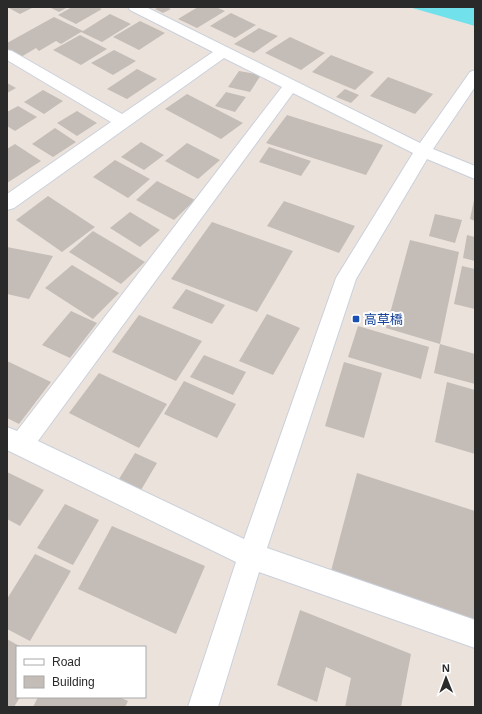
<svg xmlns="http://www.w3.org/2000/svg" width="482" height="714" viewBox="0 0 482 714" font-family="Helvetica,'Noto Sans JP',sans-serif">
  <style>
    .water { fill: #71e1eb }
    .building { fill: #c4bdb7 }
    .lines { fill: none; stroke-linecap: round; stroke-linejoin: round }
    .minor-casing { stroke: #cad0db; stroke-width: 2 }
    .minor { fill: #fff; fill-rule: evenodd }
    .transit-dot { fill: #1a4fb4; stroke: #fff; stroke-width: 1.5 }
    .labels { text-anchor: middle; dominant-baseline: central; stroke-width: 4; stroke-linejoin: round; paint-order: stroke }
    .transit-label { font-size: 13px; fill: #164399; stroke: #fff; text-anchor: start }
  </style>
  <rect width="100%" height="100%" fill="#ebe2dc"/>
  <path class="water" d="M409,7H475V26Z"/>
  <g class="building">
    <path d="M7,7H34L20,14Z"/>
    <path d="M49,7H68L59,12Z"/>
    <path d="M72,7H97L102,9L76,24L58,15Z"/>
    <path d="M159,7H166L171,9L163,13L155,9Z"/>
    <path d="M198,7H216L225,11L197,28L178,19Z"/>
    <path d="M231,13L256,25L235,38L210,26Z"/>
    <path d="M110,14L131,24L102,42L81,32L61,44L56,41L39,51L36,48L21,57L7,49V43L54,17L83,31Z"/>
    <path d="M140,21L165,33L139,50L113,37Z"/>
    <path d="M259,28L278,36L254,53L234,44Z"/>
    <path d="M80,35L107,49L81,65L53,50Z"/>
    <path d="M290,37L325,53L301,70L265,53Z"/>
    <path d="M114,50L136,61L113,75L91,63Z"/>
    <path d="M331,55L374,72L355,90L312,72Z"/>
    <path d="M137,69L157,79L127,99L107,89Z"/>
    <path d="M239,71L261,75L250,92L228,87Z"/>
    <path d="M388,77L433,94L415,114L370,96Z"/>
    <path d="M7,83L16,88L7,93Z"/>
    <path d="M345,89L359,95L351,103L336,97Z"/>
    <path d="M43,90L63,101L44,114L24,102Z"/>
    <path d="M226,92L246,97L235,112L215,106Z"/>
    <path d="M187,94L243,123L221,139L165,109Z"/>
    <path d="M18,106L37,117L15,131L7,126V112Z"/>
    <path d="M77,111L97,123L77,136L57,123Z"/>
    <path d="M287,115L383,145L366,175L266,143Z"/>
    <path d="M55,128L76,142L53,157L32,144Z"/>
    <path d="M141,142L164,155L144,170L121,157Z"/>
    <path d="M187,143L220,160L198,179L165,161Z"/>
    <path d="M15,144L41,161L7,183V149Z"/>
    <path d="M269,147L311,161L301,176L259,162Z"/>
    <path d="M115,160L150,179L128,198L93,177Z"/>
    <path d="M157,181L195,200L174,220L136,200Z"/>
    <path d="M48,196L95,227L62,252L16,220Z"/>
    <path d="M474,200L475,201V221L470,219Z"/>
    <path d="M284,201L355,226L339,253L267,226Z"/>
    <path d="M130,212L160,230L140,247L110,228Z"/>
    <path d="M435,214L462,220L455,243L429,236Z"/>
    <path d="M212,222L293,251L257,312L171,279Z"/>
    <path d="M93,231L145,262L121,284L69,252Z"/>
    <path d="M467,235L475,237V261L463,258Z"/>
    <path d="M410,240L459,252L440,344L386,328Z"/>
    <path d="M7,247L53,256L29,299L7,294Z"/>
    <path d="M72,265L119,293L93,319L45,288Z"/>
    <path d="M462,266L475,269V309L454,304Z"/>
    <path d="M186,289L225,305L212,324L172,308Z"/>
    <path d="M71,311L97,323L70,358L42,345Z"/>
    <path d="M267,314L300,328L273,375L239,361Z"/>
    <path d="M139,315L202,341L176,381L112,352Z"/>
    <path d="M358,326L429,347L421,379L348,357Z"/>
    <path d="M440,344L475,354V384L434,373Z"/>
    <path d="M204,355L246,372L233,395L190,377Z"/>
    <path d="M7,361L51,382L19,424L7,418Z"/>
    <path d="M344,362L382,373L364,438L325,426Z"/>
    <path d="M99,373L167,404L139,448L69,413Z"/>
    <path d="M184,381L236,404L217,438L164,414Z"/>
    <path d="M447,382L475,390V454L435,442Z"/>
    <path d="M135,453L157,463L141,490L119,479Z"/>
    <path d="M7,472L44,490L20,526L7,519Z"/>
    <path d="M357,473L475,511V622L331,571Z"/>
    <path d="M65,504L99,520L73,565L37,548Z"/>
    <path d="M112,526L205,566L176,634L78,589Z"/>
    <path d="M35,554L71,571L30,641L7,629V599Z"/>
    <path d="M300,610L411,654L401,707H345L351,678L326,667L317,702L277,685Z"/>
    <path d="M7,639L21,647H17V697H20L14,707H7Z"/>
    <path d="M38,697H119L128,701L125,707H33Z"/>
  </g>
  <g class="lines">
    <g class="minor-casing">
      <path id="minor" d="M128,7H146L420,143L470,72L475,70V87L433,149L475,166V179L427,159L356,279L267,548L475,620V648L259,572L218,707H188L236,562L7,450V427L17,431L282,87L224,58L14,208L7,210V194L111,122L7,60V50L12,51L122,114L213,52L130,10ZM293,93L413,153L336,278L244,539L38,441Z"/>
    </g>
    <use href="#minor" class="minor"/>
  </g>
  <rect class="transit-dot" x="352" y="315" width="8" height="8" rx="2"/>
  <g class="labels">
    <g class="transit-label">
      <text x="364" y="319">高草橋</text>
    </g>
  </g>
  <rect width="482" height="714" fill="none" stroke="#2a2a2a" stroke-width="16"/>
  <rect x="16" y="646" width="130" height="52" fill="#ffffff" stroke="#aaaaaa"/>
  <rect x="24" y="659" width="20" height="6" fill="#ffffff" stroke="#aaaaaa"/>
  <text x="52" y="666" font-size="12" fill="#2a2a2a">Road</text>
  <rect x="24" y="676" width="20" height="12" fill="#c4bdb7" stroke="#aaaaaa"/>
  <text x="52" y="686" font-size="12" fill="#2a2a2a">Building</text>
  <g transform="translate(446 678) rotate(359)" stroke="#ffffff" stroke-width="3" paint-order="stroke">
  <path d="M0-3L7 15L0 10L-7 15Z" fill="#2a2a2a"/>
  <text y="-6" font-size="11" font-weight="bold" text-anchor="middle" fill="#2a2a2a">N</text>
  </g>
</svg>
